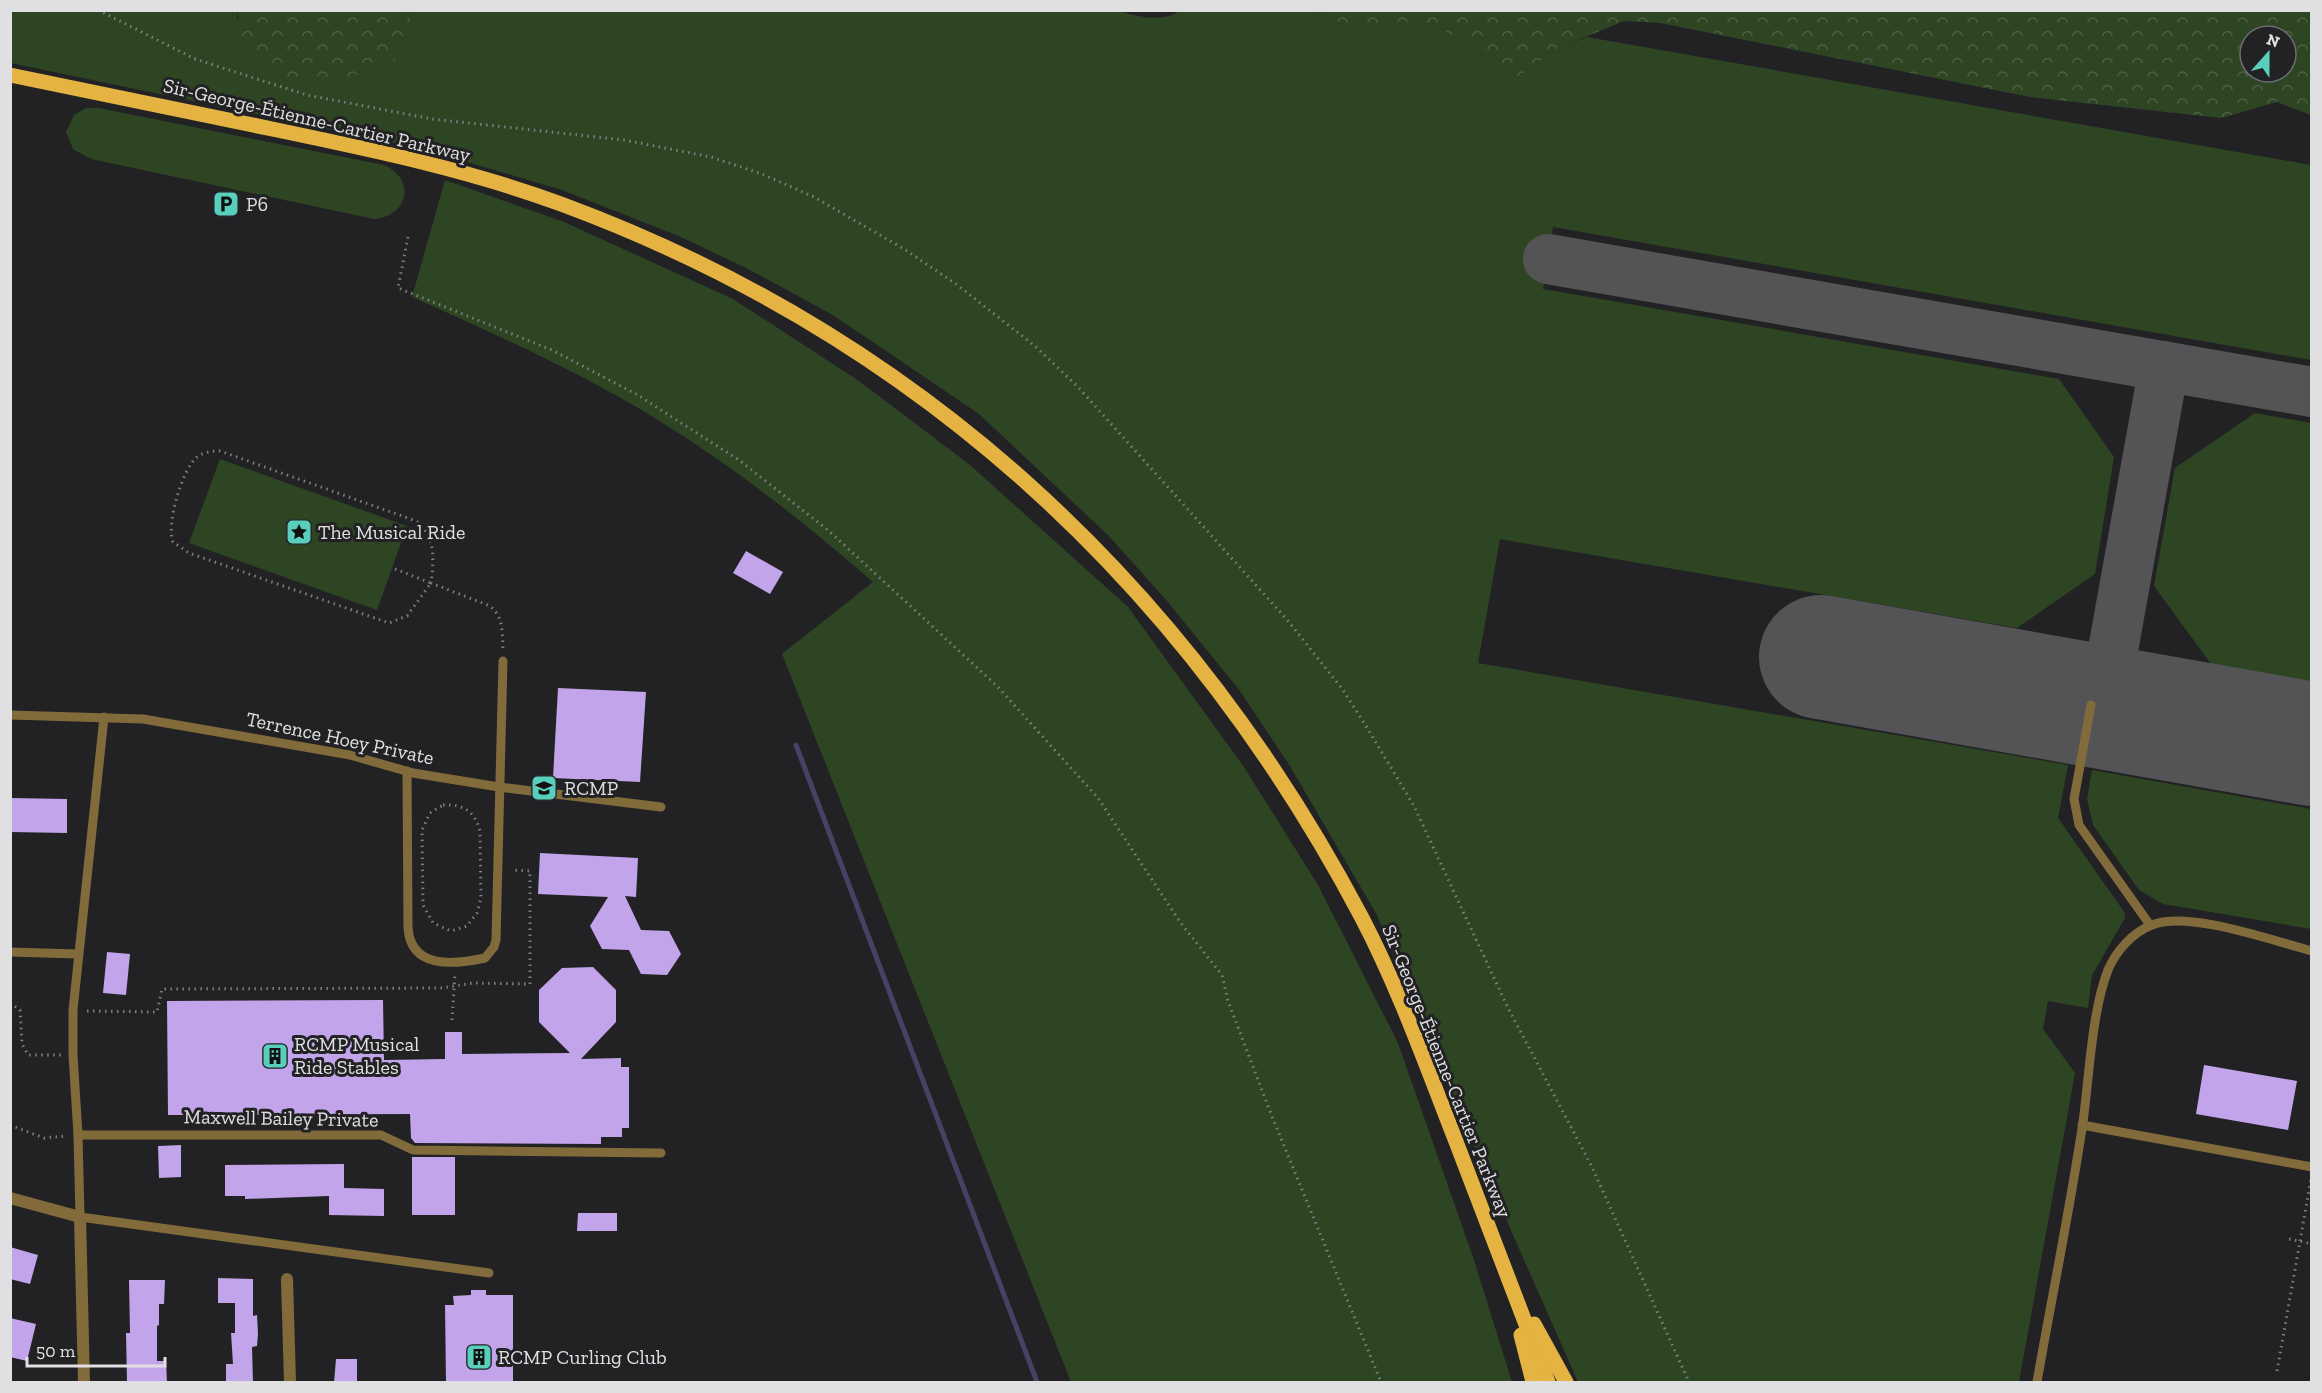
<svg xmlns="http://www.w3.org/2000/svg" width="2322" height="1393" viewBox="0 0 2322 1393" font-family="'Zilla Slab',serif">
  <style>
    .grass { fill: #2e4524 }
    .forest { fill: url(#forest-crowns); fill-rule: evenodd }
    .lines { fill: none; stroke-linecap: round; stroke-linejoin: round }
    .stream { stroke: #434366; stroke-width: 5 }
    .taxiway { stroke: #545457; stroke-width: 50 }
    .runway { stroke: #545457; stroke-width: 124 }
    .building { fill: #c2a4ea }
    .path { stroke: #7f7f81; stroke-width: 3; stroke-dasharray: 1.5 4.5; stroke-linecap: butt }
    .service { stroke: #826b3a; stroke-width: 9 }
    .minor { stroke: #826b3a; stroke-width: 12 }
    .tertiary { stroke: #826b3a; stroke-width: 12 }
    .primary { stroke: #e4b342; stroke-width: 15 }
    .labels { text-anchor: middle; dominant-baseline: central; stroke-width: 6; stroke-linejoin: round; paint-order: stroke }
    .street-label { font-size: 20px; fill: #e0e0e2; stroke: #222225 }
    .poi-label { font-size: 20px; fill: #e0e0e2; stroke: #222225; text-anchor: start }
  </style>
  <defs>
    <pattern id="forest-crowns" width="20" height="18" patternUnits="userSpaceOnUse" patternTransform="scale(1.5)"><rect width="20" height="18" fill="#2e4524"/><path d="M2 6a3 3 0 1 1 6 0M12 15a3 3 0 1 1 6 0" fill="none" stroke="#4c6044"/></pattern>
  </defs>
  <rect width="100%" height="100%" fill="#222225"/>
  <g class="grass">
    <path d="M11,10L237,11V18L317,86L330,80L412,22L407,11L1117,10C1137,17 1163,23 1181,10H1308C1328,18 1354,29 1375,29C1388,29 1403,20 1416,22C1450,27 1483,53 1505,77H1517L1559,48L1587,37L2311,165V360L1553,227L1543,289L2059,379L2114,457L2095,574L2017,628L1500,539L1478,663L2068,765L2058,818L2125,913V918L2092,975L2088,1008L2048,1001L2043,1029L2075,1073L2019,1382H1578L1442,1074L1377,915L1290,766L1240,691L1167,601L1109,536L979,414L833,315L748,269L681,237L562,190L423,149L11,63Z"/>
    <path d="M86,108H99L384,165C417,180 408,216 374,219L91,159L73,149L66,132L74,115Z"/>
    <path d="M445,180L564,222L733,299L859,381L970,465L1128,607L1244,767L1318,885L1398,1043L1474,1260L1512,1382H1071L782,654L873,582C788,508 697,438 597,385C537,353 475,325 412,297Z"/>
    <path d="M2255,413L2311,423V681L2211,664L2154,586L2175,468Z"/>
    <path d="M220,459L407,526L377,610L189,543Z"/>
    <path d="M2092,770L2311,809V929L2163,904L2139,890L2093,825L2087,799Z"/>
  </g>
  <g class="forest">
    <path d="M237,11H407L412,22L395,60L361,74L330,80L317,86L269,73L243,46Z"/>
    <path d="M1308,11H2311V115L2277,102L2221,118L2030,97L1660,23L1624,21L1559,48L1517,77H1505C1483,53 1450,27 1416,22C1403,20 1388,29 1375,29C1354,29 1328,18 1308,11ZM2250,36H2286V72H2250Z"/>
  </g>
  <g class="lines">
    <path class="stream" d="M796,745L1037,1382"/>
    <g class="taxiway">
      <path d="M1548,259L2312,392"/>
      <path d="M2164,366L2113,650C2121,692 2139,702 2174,720"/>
    </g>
    <path class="runway" d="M1821,657L2312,744"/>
  </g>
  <g class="building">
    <path d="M746,551L783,572L770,594L733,573Z"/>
    <path d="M558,688L646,692L640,782L553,778Z"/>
    <path d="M10,798L67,799V833L10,832Z"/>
    <path d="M540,853L638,858L636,897L625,896L641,930L669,931L681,954L667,975L641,974L629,950L602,949L590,926L608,897L538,894Z"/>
    <path d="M107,952L130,954L126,995L103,993Z"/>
    <path d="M593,967L616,990V1022L581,1059L621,1058V1067H629V1128H622V1137H601V1144L415,1143L411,1138L410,1114L168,1115L167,1001L383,1000L384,1060L445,1059V1032H462V1054L570,1053L539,1022V990L562,968Z"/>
    <path d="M2204,1065L2297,1081L2288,1130L2196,1114Z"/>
    <path d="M181,1145V1177L159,1178L158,1146Z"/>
    <rect x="412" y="1157" width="43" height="58"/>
    <path d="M344,1164V1188L384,1189V1216L329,1215V1196L245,1199V1196H225V1165Z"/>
    <path d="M578,1213H617V1231H577Z"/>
    <path d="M10,1247L38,1255L30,1284L10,1279Z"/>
    <path d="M218,1278L253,1279V1316L257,1315L258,1334L257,1346L252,1347L253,1383H226V1364H233L231,1333H235V1303H218Z"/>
    <path d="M129,1280H165L164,1304H159V1325L157,1326V1361H166L167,1383H127L126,1333H130Z"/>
    <path d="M471,1290H486V1295H513V1383H446L445,1305H454L453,1296L471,1295Z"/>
    <path d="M10,1318L36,1324L27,1361L10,1357Z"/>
    <path d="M336,1359H357V1383H334Z"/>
  </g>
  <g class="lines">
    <g class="path">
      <path d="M98,10L195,59L307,95L432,119L624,140L711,157L762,174L814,197L904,249L956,284L1035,346L1078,387L1289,622L1343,690L1366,726L1414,806L1507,1006L1591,1165L1689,1382"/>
      <path d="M408,237L398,288L552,350L636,394L739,460L829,531L997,686L1098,798L1180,922L1222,975L1228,1001L1271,1114L1381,1382"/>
      <path d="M395,569L431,583L407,616L389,623L189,553L173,542C166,525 182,469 197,457C204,452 212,451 220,451L416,521C436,536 434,561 431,583L490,606C504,618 502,632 503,650"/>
      <path d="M443,805C463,804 475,811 480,831L481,898L477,913L467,926L451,931L433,923L423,905L422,830L430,813Z"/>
      <path d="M10,1003L20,1010L22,1044L28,1055H61"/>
      <path d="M87,1011L157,1012L162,989L442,988L473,983L530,984V871L512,870"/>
      <path d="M452,1020L455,974"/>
      <path d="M10,1125L44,1138L66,1136"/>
      <path d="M2289,1239L2312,1244"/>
      <path d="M2277,1371L2311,1179"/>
    </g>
    <g class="service">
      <path d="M2091,705L2074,799L2079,825L2150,925"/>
      <path d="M10,715L143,719L350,755L413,773L499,787L661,807"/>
      <path d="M104,717L73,1010V1055L78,1135H381L413,1150L661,1153"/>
      <path d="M407,771L408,927C410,969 453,965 485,958L494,947L496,940L503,661"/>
      <path d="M10,952L77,954"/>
      <path d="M2082,1125L2312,1167"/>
      <path d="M78,1135L80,1217L489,1273"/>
      <path d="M2037,1382C2052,1296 2070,1209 2083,1122C2089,1078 2092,1010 2108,970C2116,951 2133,932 2152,925C2188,910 2273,941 2312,951"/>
    </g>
    <path class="minor" d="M287,1279L290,1382"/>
    <path class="tertiary" d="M10,1198L80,1217L84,1382"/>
    <g class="primary">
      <path d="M10,75C99,93 188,112 277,130C373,150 469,170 561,204C918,336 1185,583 1362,918C1399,989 1426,1065 1455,1139C1486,1220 1517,1301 1548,1382"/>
      <path d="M1534,1324L1566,1382"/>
      <path d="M1521,1335L1533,1382"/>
    </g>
  </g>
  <defs>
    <g id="parking-square" transform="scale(1.35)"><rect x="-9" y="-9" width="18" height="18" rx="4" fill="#5acebc" stroke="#222225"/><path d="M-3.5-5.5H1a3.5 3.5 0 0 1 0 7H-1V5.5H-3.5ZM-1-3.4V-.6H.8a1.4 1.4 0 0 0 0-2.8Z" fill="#111"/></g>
    <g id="sight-square" transform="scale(1.35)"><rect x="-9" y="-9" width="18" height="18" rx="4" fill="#5acebc" stroke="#222225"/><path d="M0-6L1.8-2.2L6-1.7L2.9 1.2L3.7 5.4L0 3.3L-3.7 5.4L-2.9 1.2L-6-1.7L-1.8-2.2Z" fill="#111"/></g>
    <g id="university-square" transform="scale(1.35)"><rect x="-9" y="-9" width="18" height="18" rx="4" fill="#5acebc" stroke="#222225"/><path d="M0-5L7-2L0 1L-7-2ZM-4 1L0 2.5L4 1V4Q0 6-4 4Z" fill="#111"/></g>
    <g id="building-square" transform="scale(1.35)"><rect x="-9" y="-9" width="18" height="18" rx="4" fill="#5acebc" stroke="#222225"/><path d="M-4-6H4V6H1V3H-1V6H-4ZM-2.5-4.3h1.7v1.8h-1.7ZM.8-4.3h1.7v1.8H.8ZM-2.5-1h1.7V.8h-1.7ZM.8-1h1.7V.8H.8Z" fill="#111"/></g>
  </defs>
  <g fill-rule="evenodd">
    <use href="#parking-square" x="226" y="204"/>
    <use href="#sight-square" x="299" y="532"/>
    <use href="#university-square" x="544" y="788"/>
    <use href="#building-square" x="275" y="1056"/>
    <use href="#building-square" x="479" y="1357"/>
  </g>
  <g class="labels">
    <g class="street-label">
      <text transform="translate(317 120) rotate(13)">Sir-George-Étienne-Cartier Parkway</text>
      <text transform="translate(340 738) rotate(12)">Terrence Hoey Private</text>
      <text transform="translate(1447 1071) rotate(68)">Sir-George-Étienne-Cartier Parkway</text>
      <text transform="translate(281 1118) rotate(1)">Maxwell Bailey Private</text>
    </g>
    <g class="poi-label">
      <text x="246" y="204">P6</text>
      <text x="318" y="532">The Musical Ride</text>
      <text x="564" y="788">RCMP</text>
      <text x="294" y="1044">RCMP Musical<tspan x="294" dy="23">Ride Stables</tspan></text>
      <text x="498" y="1357">RCMP Curling Club</text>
    </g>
  </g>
  <rect width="2322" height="1393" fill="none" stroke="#e0e0e2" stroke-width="24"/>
  <g transform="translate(2268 54) rotate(21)"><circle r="28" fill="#222225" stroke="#6e6e71" stroke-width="1.5"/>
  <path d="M0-4.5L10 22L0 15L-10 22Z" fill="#5acebc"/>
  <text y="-9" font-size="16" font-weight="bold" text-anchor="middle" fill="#e0e0e2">N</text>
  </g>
  <path d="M27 1357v9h138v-9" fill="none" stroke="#e0e0e2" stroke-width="3"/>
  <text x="36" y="1357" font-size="18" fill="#e0e0e2" stroke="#222225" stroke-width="4.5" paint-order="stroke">50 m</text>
</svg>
